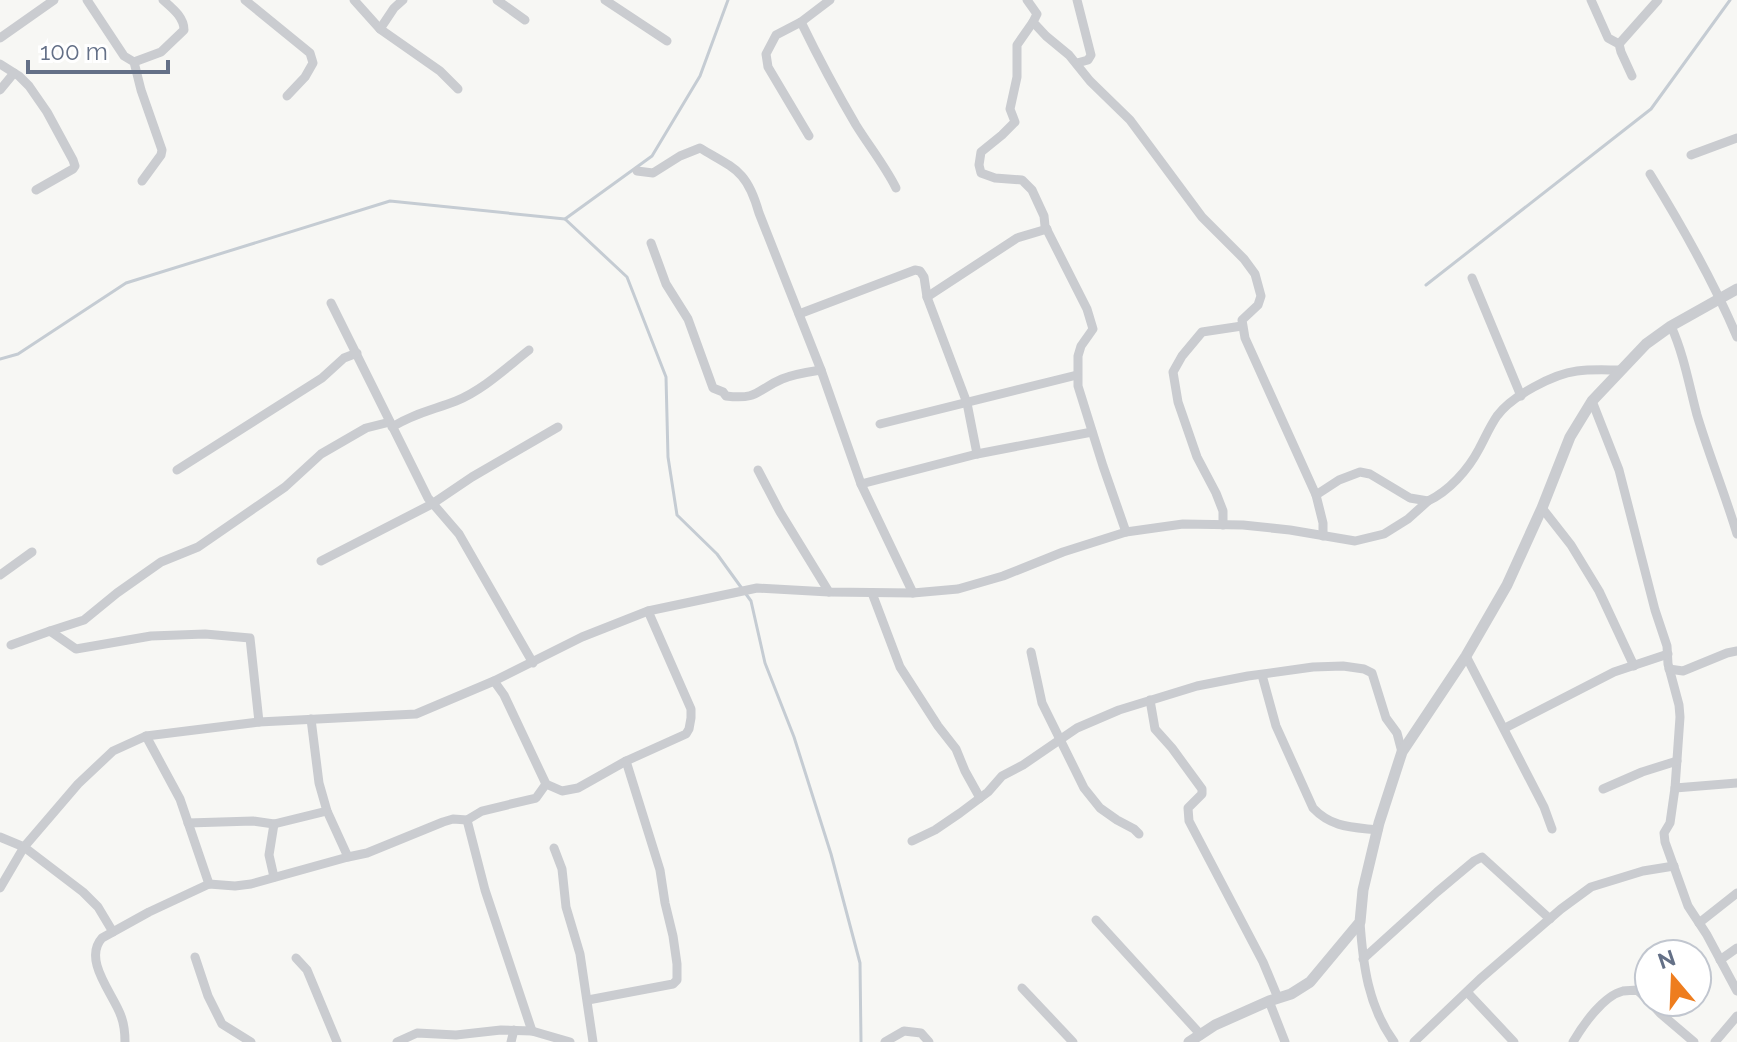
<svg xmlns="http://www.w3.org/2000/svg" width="1737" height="1042" viewBox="0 0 1737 1042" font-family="Raleway,sans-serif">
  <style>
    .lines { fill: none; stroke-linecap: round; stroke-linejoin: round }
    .stream { stroke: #c5ccd3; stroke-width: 3 }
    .minor { stroke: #caccd0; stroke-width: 9 }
    .tertiary { stroke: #caccd0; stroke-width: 11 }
  </style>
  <rect width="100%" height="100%" fill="#f7f7f4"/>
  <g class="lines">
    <g class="stream">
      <path d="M565,219L627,277L666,377L668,457L677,515L717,554L751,601L765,663L794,737L831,854L860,963L861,1042"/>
      <path d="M1426,285L1651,109L1730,0"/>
      <path d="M0,359L18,354L126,283L390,201L565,219L652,156L700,76L728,0"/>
    </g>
    <g class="minor">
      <path d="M87,0L124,56L134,62L141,90L162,150L161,155L142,181"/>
      <path d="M245,0L310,53L313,63L305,77L287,96"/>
      <path d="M354,0L380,29"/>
      <path d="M403,0L394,8L380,29L440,71L458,89"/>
      <path d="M497,0L525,20"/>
      <path d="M605,0L667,41"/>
      <path d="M1027,0L1037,14L1033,22L1046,36L1069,55L1090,81L1130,120L1202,217L1244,259L1255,274L1261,296L1258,305L1242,320L1245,338L1316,495L1323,523V536"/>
      <path d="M1077,0L1091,55L1088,60L1077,63"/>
      <path d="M1591,0L1608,38L1619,44L1621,52L1632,76"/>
      <path d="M801,22C818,57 836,91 856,125C869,146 885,166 896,188"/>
      <path d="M1033,22L1017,45V77L1010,109L1015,122L1002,135L981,152L979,165L981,173L995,178L1022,180L1032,190L1044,216L1045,226L1087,309L1093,329L1081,346L1078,356V386L1103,466L1126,532"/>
      <path d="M0,38L54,0"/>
      <path d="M1619,44L1658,0"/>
      <path d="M134,62L161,52L184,30C184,17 172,8 163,0"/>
      <path d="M0,64L19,76L29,86L47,112L73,160L75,166L73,169L36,190"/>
      <path d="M0,90L14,73"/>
      <path d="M809,136L768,67L766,54L776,35L801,22L830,0"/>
      <path d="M1691,155L1737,138"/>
      <path d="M637,171L653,173L680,156L700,148C735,169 747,170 759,213L821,370L861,484L913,593"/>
      <path d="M1650,174C1682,226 1713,280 1737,337"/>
      <path d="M651,243L666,284L688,319L713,388L723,392L726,396C759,400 756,390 782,379C794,374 808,372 821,370"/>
      <path d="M1472,278L1521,396"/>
      <path d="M927,297L1017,238L1047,229"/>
      <path d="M331,303L428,498L459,534L533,663"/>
      <path d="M799,314L915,270L920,271L924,277L927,297L967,403L977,454"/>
      <path d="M1671,326C1684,355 1689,385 1697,415C1709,455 1725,494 1737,534"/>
      <path d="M1592,401L1619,470L1655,610L1667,646L1668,664L1679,705L1680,717L1675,788L1670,823L1664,833L1665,842L1688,906L1707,935L1737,991"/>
      <path d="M880,424L1077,375"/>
      <path d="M392,427C415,413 433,410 456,401C483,390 506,368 529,350"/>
      <path d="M177,470L322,378L344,358L357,353"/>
      <path d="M758,470L780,512L829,592"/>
      <path d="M861,484L977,454L1092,432"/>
      <path d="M1316,495L1339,480L1360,472L1370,474L1410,498L1428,501C1449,491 1468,470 1479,449C1485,438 1490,426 1497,416C1512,396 1553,374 1577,371C1591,369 1607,370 1621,370"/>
      <path d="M1542,508L1571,545L1599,591L1634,666"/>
      <path d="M1223,525V511L1216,493L1197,457L1178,402L1173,372L1182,356L1202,332L1242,326"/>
      <path d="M321,561L432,504L472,477L558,427"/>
      <path d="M0,575L32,552"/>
      <path d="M872,593L900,667L938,726L956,749L965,771L980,798"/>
      <path d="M50,631L84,620L117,593L161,562L198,547L285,487L321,454L366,428L390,422"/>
      <path d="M11,645L50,631L76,649L151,636L205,634L250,638L259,722"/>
      <path d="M1031,652L1042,703L1084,788L1100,808L1117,820L1134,829L1139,834"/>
      <path d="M1466,656L1544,807L1552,829"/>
      <path d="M1669,669L1683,671L1727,653L1737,651"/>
      <path d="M1262,675L1276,726L1313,808C1332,828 1352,827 1378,830"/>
      <path d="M494,681L504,695L546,784L562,791L578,788L626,761L686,734L689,729L691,718V709L648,611"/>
      <path d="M1150,700L1155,729L1172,748L1202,789V794L1188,808L1189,821L1263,962L1278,998"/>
      <path d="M311,719L319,783L327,811L348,857"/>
      <path d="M1505,728L1614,672L1668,654"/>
      <path d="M146,736L180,799L209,884"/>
      <path d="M1675,788L1737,783"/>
      <path d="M1603,789L1642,772L1677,761"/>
      <path d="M467,820L485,890L532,1031"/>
      <path d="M188,823L253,821L274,824L327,811"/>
      <path d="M0,837L24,847L83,892L98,907L113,932"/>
      <path d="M912,841L935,830L960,813L988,792L1002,776L1023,765L1077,728L1119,710L1197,686L1248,676L1313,667L1343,666L1364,669L1372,673L1386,718L1397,733L1402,752"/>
      <path d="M554,848L562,869L566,907L580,954L593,1042"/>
      <path d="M274,877L269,855L274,824"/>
      <path d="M0,888L24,847L78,784L113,751L146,736L259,722L416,714L494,681L582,637L648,611L757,588L829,592L913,593L958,589L1003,576L1063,552L1126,532L1183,524L1243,525L1290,530L1355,541L1384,534L1408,519L1428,501"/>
      <path d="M1096,920L1201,1035"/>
      <path d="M1360,922C1363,965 1368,1006 1394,1042"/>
      <path d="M1699,923L1737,893"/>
      <path d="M195,957L208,996L222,1024L251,1042"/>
      <path d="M296,958L307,970L337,1042"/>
      <path d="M1363,959L1437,892L1474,861L1482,857L1550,919"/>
      <path d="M1720,960L1737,948"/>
      <path d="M1022,988L1073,1042"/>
      <path d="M1467,992L1514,1042"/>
      <path d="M588,1000L673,984L677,980V964L673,936L665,903L660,870L626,761"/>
      <path d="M1269,1001L1285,1042"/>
      <path d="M1650,1002L1660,1013L1694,1042"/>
      <path d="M125,1042C125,1033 124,1024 121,1016C114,995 82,960 102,938L149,912L209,884L235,886L251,884L348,857L367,853L443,822L453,819L467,820L482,811L536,798L546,784"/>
      <path d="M397,1042L417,1033L456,1035L501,1030L532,1031L570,1042"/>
      <path d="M511,1042L514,1030"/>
      <path d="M885,1042L904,1031L921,1033L929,1042"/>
      <path d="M1414,1042L1480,979L1561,909L1591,887L1643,871L1674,866"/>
      <path d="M1573,1042C1583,1025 1603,996 1623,991C1628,990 1632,991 1637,990L1649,1001"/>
      <path d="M1715,1042L1737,1016"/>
    </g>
    <path class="tertiary" d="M1189,1042L1215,1025L1269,1001L1291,994L1310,982L1360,922L1363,890L1379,823L1402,752L1466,656L1507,585L1542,508L1570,437L1592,401L1646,344L1671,326L1737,289"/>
  </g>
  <g transform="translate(1673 978) rotate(341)"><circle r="38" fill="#ffffff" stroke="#c1c6cf" stroke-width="2"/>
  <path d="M0-6L14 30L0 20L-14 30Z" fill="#ee7d1e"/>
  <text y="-12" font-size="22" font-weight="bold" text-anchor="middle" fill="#647087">N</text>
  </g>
  <path d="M28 60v12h140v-12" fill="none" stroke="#647087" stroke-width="4"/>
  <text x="40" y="60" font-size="24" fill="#647087" stroke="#ffffff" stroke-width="6" paint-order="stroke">100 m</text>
</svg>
